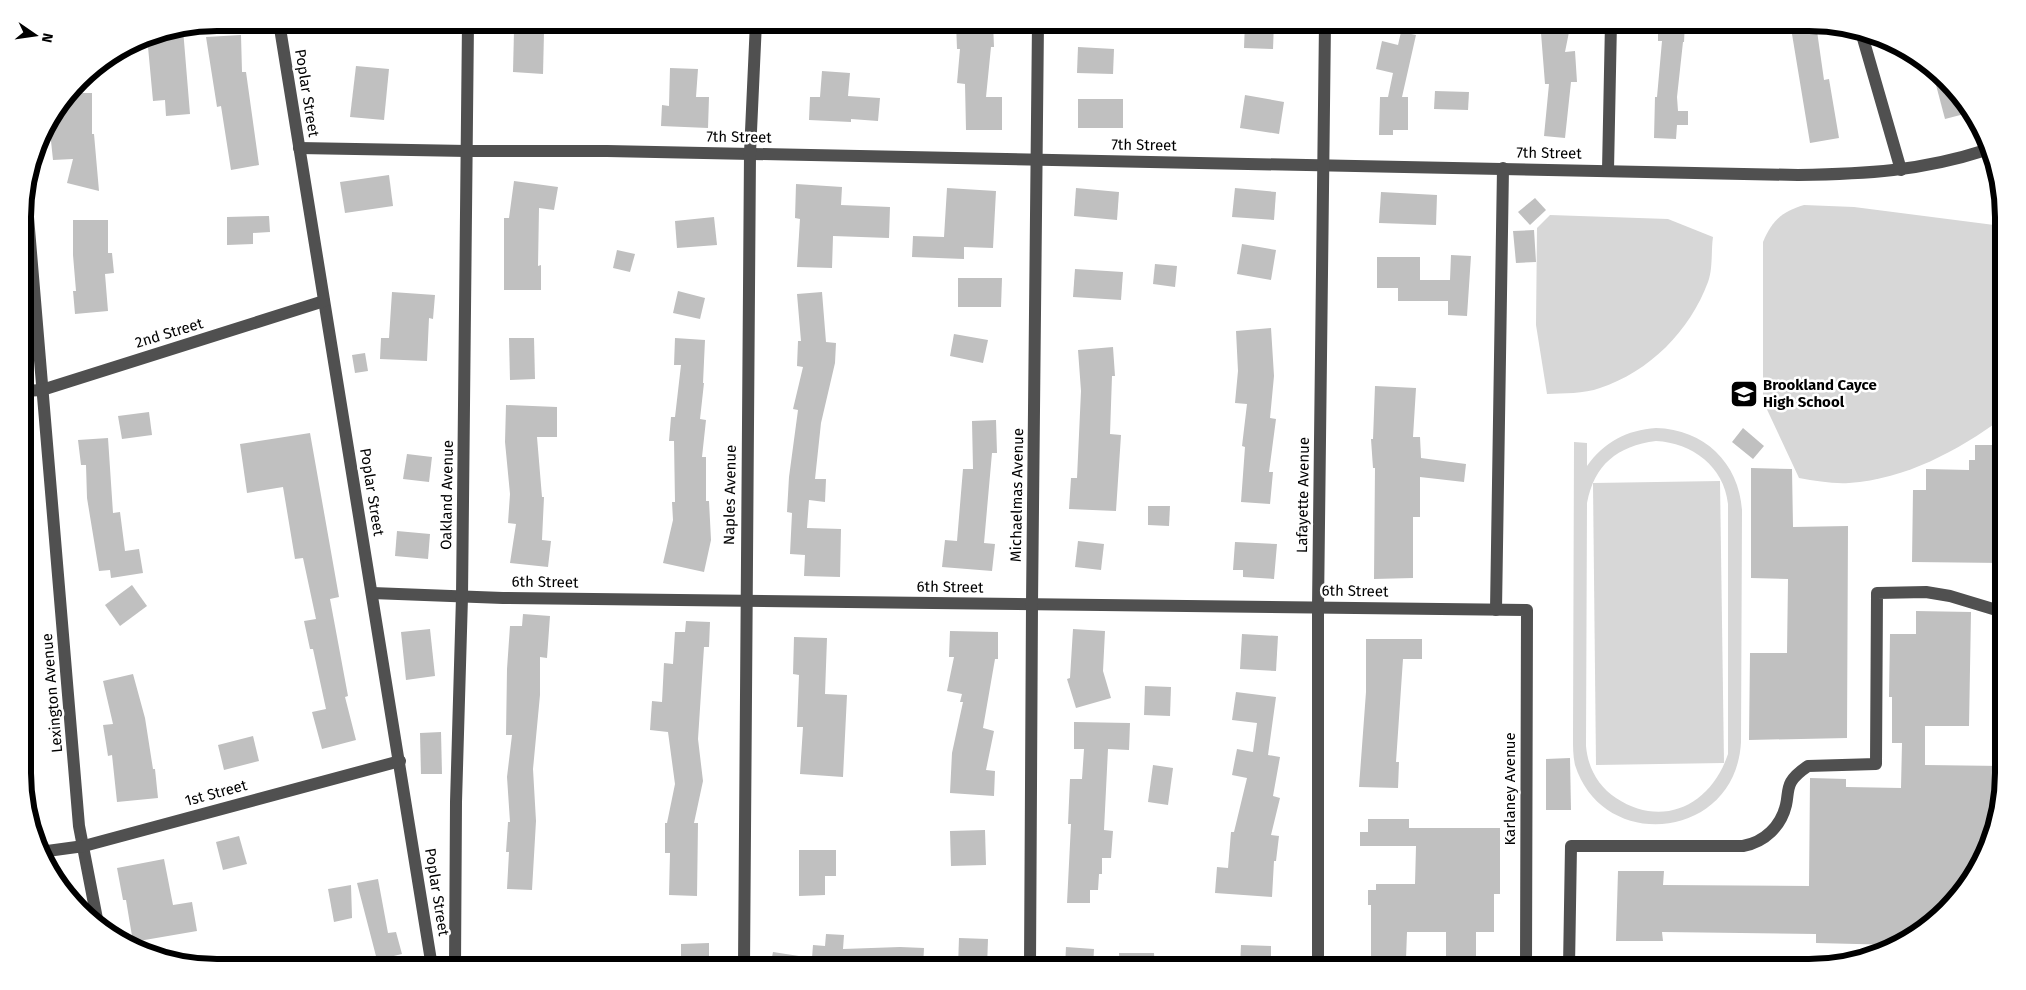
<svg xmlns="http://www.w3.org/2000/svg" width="2026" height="990" viewBox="0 0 2026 990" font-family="'Fira Sans',sans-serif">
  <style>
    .green { fill: #d7d7d7; fill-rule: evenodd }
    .building { fill: #c0c0c0 }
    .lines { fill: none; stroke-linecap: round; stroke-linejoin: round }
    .minor { stroke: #505050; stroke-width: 12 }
    .labels { text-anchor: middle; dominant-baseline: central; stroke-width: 5; stroke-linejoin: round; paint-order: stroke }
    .street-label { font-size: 15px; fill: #000; stroke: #fff }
    .poi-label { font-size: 15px; font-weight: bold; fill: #000; stroke: #fff; text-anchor: start }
    .rim { fill: none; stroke: #000; stroke-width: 6 }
  </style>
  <rect width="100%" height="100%" fill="#fff"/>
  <g class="green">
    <path d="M1804,205L1854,207L2002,226L2003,418C1957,451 1906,479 1849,483C1833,484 1816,481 1799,478L1763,401V242C1772,220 1782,212 1804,205Z"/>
    <path d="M1550,215L1668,219L1713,237C1711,250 1713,269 1708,282C1690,331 1649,372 1600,388C1584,394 1563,393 1547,394L1536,325L1537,228Z"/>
    <path d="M1656,428C1704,429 1739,463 1742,510L1741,742C1736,840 1603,854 1575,765C1573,756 1573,747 1573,738L1574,442L1587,443V466C1604,442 1627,430 1656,428ZM1656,441C1692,443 1724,466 1728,504V754C1711,805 1663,829 1616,798C1598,786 1588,768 1586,746L1587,503C1594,465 1617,446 1656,441Z"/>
    <path d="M1720,481L1724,763L1596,765L1593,483Z"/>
  </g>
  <g class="building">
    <path d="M956,22H993L994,47H991L986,97H1002V130H966L965,84L957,83L960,49H957Z"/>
    <path d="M1245,22H1274L1273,49L1244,48Z"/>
    <path d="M1543,22H1571L1565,52L1575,51L1577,82H1571L1565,138L1544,136L1549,84H1545L1541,33Z"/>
    <path d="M1658,22H1685L1684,42H1683L1677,97L1678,111H1688V125H1677L1676,139L1654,138L1655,97H1657L1662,41H1658Z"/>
    <path d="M1790,22L1816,24L1824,80L1829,79L1839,138L1810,143Z"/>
    <path d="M183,29L190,114L166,116L165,100L153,101L147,36Z"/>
    <path d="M514,31L544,32L543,74L513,72Z"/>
    <path d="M1401,32L1416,35L1402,97H1408V130H1393V135H1379L1380,97H1388L1393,73L1376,69L1382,41L1398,45Z"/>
    <path d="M241,35L242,72H246L259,165L231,170L221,106L217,107L206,37Z"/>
    <path d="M1078,47L1114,49L1113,74L1077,73Z"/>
    <path d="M356,66L389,69L384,120L350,117Z"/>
    <path d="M1931,66L1937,71L1972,112L1945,119Z"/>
    <path d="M670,68L698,69L696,97H709L708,128L661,126L662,105L669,106Z"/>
    <path d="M822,71L850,73L848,96L880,98L878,121L851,119V122L809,120L810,97H820Z"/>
    <path d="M1435,91L1469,92L1468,110L1434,109Z"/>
    <path d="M71,93H92V134H94L99,191L67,183L73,159L53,160L49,122Z"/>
    <path d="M1245,95L1284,102L1279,134L1240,128Z"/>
    <rect x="1078" y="99" width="45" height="29"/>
    <path d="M389,175L393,206L345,213L340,182Z"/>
    <path d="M514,181L558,187L554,210L539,208L538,266L541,265V290H504V218H509Z"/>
    <path d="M796,184L842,187L841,205L890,207L889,238L833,236L832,268L797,267L800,219L795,218Z"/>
    <path d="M947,188L996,191L993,248L964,247V259L912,257L913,236L944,237Z"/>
    <path d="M1076,188L1119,192L1117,220L1074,216Z"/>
    <path d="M1235,188L1276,192L1274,220L1232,217Z"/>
    <path d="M1381,192L1437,195L1436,225L1379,223Z"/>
    <path d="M1535,198L1546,210L1530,225L1518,212Z"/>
    <path d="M269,216L270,232L253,233V244L227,245V217Z"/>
    <path d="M714,217L717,245L677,248L675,221Z"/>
    <path d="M73,220H108V253H112L114,273L105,274L108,311L75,314L73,291H76L73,255Z"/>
    <path d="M1534,230L1536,262L1516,263L1513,231Z"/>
    <path d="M1242,244L1276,250L1271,280L1237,274Z"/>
    <path d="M617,250L635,254L630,272L613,268Z"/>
    <path d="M1451,255L1471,256L1467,316L1448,315V301H1398V288H1377V257H1420V280H1450Z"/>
    <path d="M1155,264L1177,266L1175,287L1153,284Z"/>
    <path d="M1075,269L1123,272L1121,300L1073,297Z"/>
    <path d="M958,278H1002L1001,307H958Z"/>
    <path d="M678,291L705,298L700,319L673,313Z"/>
    <path d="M392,292L435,295L433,319L429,318L427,361L380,359L381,338H389Z"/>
    <path d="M822,292L826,342L836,343L835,363L821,423L815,479H826L825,502L809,500L807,528L841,529L840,577L804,576L805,555L790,554L792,513L787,512L789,477L798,410L793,409L803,367L797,366L798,341H801L797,294Z"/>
    <path d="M1271,328L1274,376L1270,418L1276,419L1269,472H1273L1270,504L1241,502L1245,447L1242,446L1247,404L1235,403L1238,371L1236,331Z"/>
    <path d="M954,334L988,340L983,363L950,356Z"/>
    <path d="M509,338H534L535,379L510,380Z"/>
    <path d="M675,338L705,340L703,383H704L700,419L706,420L702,457H706V501H709L711,540L704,572L663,563L673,520L672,502H675L674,441H669L671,417H675L681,365H674Z"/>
    <path d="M1113,347L1115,376H1112L1110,434L1121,435L1116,511L1069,509L1071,478H1077L1081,391L1078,350Z"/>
    <path d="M365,353L368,371L355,373L352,355Z"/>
    <path d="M1375,386L1416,388L1413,437H1420L1421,458L1466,464L1464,482L1420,477V517H1413V578L1374,579L1375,468H1373L1371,439H1373Z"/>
    <path d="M506,405L557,407V437H537L542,497H544L542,540L551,541L548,567L510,563L516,524L508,523L510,494L505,442Z"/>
    <path d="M149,412L152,435L122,439L118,416Z"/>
    <path d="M996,420L997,453H992L984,543L995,544L992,571L942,567L945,540L957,541L963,469H973L972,421Z"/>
    <path d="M1743,428L1764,446L1753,459L1732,442Z"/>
    <path d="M310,433L339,597L330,599L348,696L345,697L356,740L322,749L312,712L326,709L313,649H310L304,621L316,619L303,558L295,559L283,487L247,493L240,444Z"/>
    <path d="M108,438L113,513L120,512L125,551L139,549L143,573L111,578L110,570L99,571L87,498L86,465H81L78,440Z"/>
    <path d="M1975,445H2003V563L1912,562L1913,490H1926V469L1969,470V460H1975Z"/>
    <path d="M407,454L432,457L429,482L403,479Z"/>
    <path d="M1751,468L1792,469L1793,527L1848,526L1847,738L1749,740L1750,653H1787L1788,579L1751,578Z"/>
    <path d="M1148,506H1170L1169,526L1148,525Z"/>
    <path d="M397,531L430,534L428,559L395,556Z"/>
    <path d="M1078,541L1104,544L1101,570L1075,567Z"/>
    <path d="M1235,542L1277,544L1274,579L1243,577V570H1233Z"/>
    <path d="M132,585L147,606L120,626L105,605Z"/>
    <path d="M1916,611L1971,612L1969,726H1925V765L2003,766L2004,774L1984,859L1955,902L1917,935L1897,945L1816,943V934L1662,932L1663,941H1616L1618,871H1664L1663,885L1809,886L1810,778L1846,779V787L1901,788L1902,743H1892V697H1889L1890,634H1916Z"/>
    <path d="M523,614L550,616L547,658L540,657V695L533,769L536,821L532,890L507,889L509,852H506L508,822H510L507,777L512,735H506L507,669L510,626H522Z"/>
    <path d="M686,621L710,622L709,647H704L698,739L703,781L694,823H698L697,896L669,895L670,853H665V823H667L675,784L668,732L650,730L652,701L662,702L664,663L673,664L675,632H685Z"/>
    <path d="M430,629L435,676L406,680L401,632Z"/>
    <path d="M1073,629L1105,631L1103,671L1111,698L1076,708L1067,679L1070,678Z"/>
    <path d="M950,631L998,632V659H995L983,728L994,731L986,770L995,771L994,796L950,793L952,753L963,702H960L962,694L947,691L954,657H949Z"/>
    <path d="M1242,634L1278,636L1276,671L1240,669Z"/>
    <path d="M794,637L827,638L825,694L847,695L843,777L800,774L803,727H797L799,675L793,674Z"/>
    <path d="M1366,639H1422V659H1403L1396,762H1399L1398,788L1359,787L1366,692Z"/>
    <path d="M133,674L145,718L153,769H155L158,798L117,802L112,755L108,756L103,725L113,724L103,681Z"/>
    <path d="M1145,686L1171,687L1170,716L1144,715Z"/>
    <path d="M1236,692L1276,697L1268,755L1280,757L1273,796L1280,798L1271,835L1279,836L1276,861H1274L1272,897L1215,893L1217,867L1228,868L1231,832H1234L1247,778L1232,775L1237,749L1253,752L1257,723L1232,720Z"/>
    <path d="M1074,722L1130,723L1129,750L1108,749L1104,830L1113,831L1111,858H1102V874H1099L1098,890H1090V903H1067L1071,824H1068L1070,779H1082L1084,749H1074Z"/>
    <path d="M441,732L442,774H421L420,733Z"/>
    <path d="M253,736L259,761L224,770L218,745Z"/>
    <path d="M1570,758L1571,810H1546V759Z"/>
    <path d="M1153,765L1173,768L1168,805L1148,802Z"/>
    <path d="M1368,819H1409V828H1500V894H1494V932H1476V958H1446V932H1407L1406,959L1401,958V964H1377V956H1371V905H1368V890H1376V884H1415L1416,846H1360V832H1368Z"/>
    <path d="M985,830L986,865L951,866L950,831Z"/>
    <path d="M239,836L247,864L223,870L216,842Z"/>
    <path d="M799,850H836V876H825V895L799,896Z"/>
    <path d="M164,859L173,905L192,902L197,931L133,942L126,900H123L117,868Z"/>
    <path d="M378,879L388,933L396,932L402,954L377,960L357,883Z"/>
    <path d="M351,885L352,918L334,922L328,889Z"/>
    <path d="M826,934L844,935L843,949L900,947L924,948L923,967H770L773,952L812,958L813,945L825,946Z"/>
    <path d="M959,938L988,939L987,967H958Z"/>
    <path d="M709,943V967H681V944Z"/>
    <path d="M1241,945L1271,946V967H1240Z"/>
    <path d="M1066,947L1094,949L1093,967H1065Z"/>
    <path d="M1119,953H1154L1155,967H1120Z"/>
  </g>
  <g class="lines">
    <g class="minor">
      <path d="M279,22L432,967"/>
      <path d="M1862,35L1901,170"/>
      <path d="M299,148L467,151H607L1798,175C1866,174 1921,171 1986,150"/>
      <path d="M1608,170L1611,22"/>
      <path d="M26,193L79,826L97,919"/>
      <path d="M23,391L42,390L324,301"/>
      <path d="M372,593L503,598L1527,610L1526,967"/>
      <path d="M1496,610L1503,168"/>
      <path d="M40,852L84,846L400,761"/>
      <path d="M455,967L456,802L462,597L468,22"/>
      <path d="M744,967L750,153L756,22"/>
      <path d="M1030,967L1032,604L1038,22"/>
      <path d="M1318,967V607L1325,22"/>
      <path d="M1569,967L1571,846H1743C1765,842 1781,826 1786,805C1788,797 1787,789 1791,782C1795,775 1802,770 1808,766L1876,764L1877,593L1926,592L1950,596L2003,612"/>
    </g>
  </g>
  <defs>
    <g id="school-square" transform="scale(1.4375)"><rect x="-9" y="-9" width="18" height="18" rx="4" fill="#000" stroke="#fff"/><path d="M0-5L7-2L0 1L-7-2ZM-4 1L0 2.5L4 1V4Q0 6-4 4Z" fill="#fff"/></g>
  </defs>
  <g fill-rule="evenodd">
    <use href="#school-square" x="1744" y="394"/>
  </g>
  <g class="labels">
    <g class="street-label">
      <text transform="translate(307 93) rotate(81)">Poplar Street</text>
      <text transform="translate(739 137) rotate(1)">7th Street</text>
      <text transform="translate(1144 145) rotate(1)">7th Street</text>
      <text transform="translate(1549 153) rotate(1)">7th Street</text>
      <text transform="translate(169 333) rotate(-17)">2nd Street</text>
      <text transform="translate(372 492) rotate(81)">Poplar Street</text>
      <text transform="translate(447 495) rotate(-89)">Oakland Avenue</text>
      <text transform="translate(730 495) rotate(-89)">Naples Avenue</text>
      <text transform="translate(1017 495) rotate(-89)">Michaelmas Avenue</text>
      <text transform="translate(1303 495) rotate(-89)">Lafayette Avenue</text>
      <text transform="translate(545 582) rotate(1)">6th Street</text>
      <text transform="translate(950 587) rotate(1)">6th Street</text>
      <text transform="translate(1355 591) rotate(1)">6th Street</text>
      <text transform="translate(52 693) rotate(-95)">Lexington Avenue</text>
      <text transform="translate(1510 789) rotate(-90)">Karlaney Avenue</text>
      <text transform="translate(216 793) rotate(-15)">1st Street</text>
      <text transform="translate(437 892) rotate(81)">Poplar Street</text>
    </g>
    <g class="poi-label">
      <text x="1763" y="385">Brookland Cayce<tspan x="1763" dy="17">High School</tspan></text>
    </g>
  </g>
  <path d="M0 0H2026V990H0ZM217 31H1809A186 186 0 0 1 1995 217V773A186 186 0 0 1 1809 959H217A186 186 0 0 1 31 773V217A186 186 0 0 1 217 31Z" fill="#fff" fill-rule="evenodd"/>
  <path class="rim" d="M217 31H1809A186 186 0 0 1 1995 217V773A186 186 0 0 1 1809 959H217A186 186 0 0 1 31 773V217A186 186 0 0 1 217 31Z"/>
  <g transform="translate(35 35) rotate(103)" stroke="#ffffff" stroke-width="4" paint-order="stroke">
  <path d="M0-4L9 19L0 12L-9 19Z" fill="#000000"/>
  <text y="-8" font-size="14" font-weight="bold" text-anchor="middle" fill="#000000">N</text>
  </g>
</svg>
